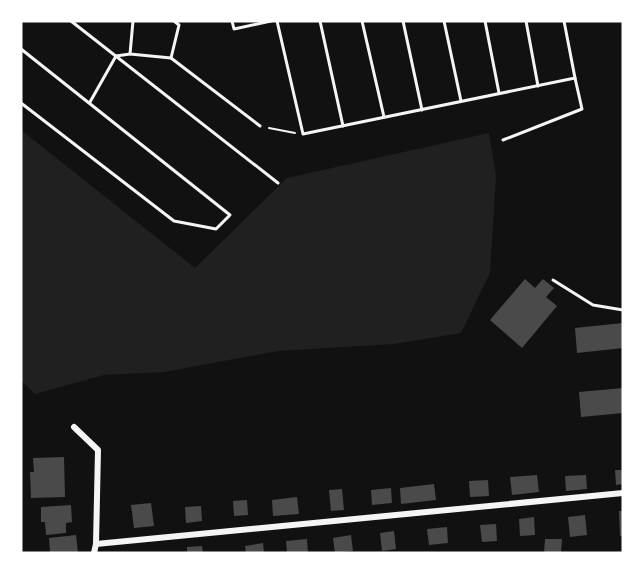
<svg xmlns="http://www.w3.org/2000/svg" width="644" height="574" viewBox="0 0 644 574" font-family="'Roboto Condensed',sans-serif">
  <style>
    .green { fill: #202020 }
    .building { fill: #4a4a4a }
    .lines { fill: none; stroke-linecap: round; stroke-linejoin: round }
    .path { stroke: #f5f5f5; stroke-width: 2 }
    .service { stroke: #f5f5f5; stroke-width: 3 }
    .minor { stroke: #f5f5f5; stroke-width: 6 }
  </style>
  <rect width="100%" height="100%" fill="#111"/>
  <path class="green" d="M21,130L195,268L287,178L489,133L496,176L490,273L461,333L394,344L278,351L164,372L104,375L35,394L21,380Z"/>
  <g class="building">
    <path d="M525,279L535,288L543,279L554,288L546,297L557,306L522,348L490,320Z"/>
    <path d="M623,323V348L577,353L575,328Z"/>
    <path d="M623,388V413L581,417L579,392Z"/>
    <path d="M64,457L65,497L31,498L30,472H34L33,458Z"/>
    <path d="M615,470H623V484L616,485Z"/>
    <path d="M537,475L539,492L512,495L510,477Z"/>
    <path d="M586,475L587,489L566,491L565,476Z"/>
    <path d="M488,480L489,496L470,497L469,481Z"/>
    <path d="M434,484L436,500L401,504L400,488Z"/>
    <path d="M391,488L392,503L372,505L371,490Z"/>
    <path d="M342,489L344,510L331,511L329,490Z"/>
    <path d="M297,497L299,514L273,516L272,500Z"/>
    <path d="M247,500L248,515L234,516L233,501Z"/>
    <path d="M151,503L154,526L134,528L131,505Z"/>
    <path d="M71,505L72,522L66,523V533L46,535L45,522H41V507Z"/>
    <path d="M201,506L202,521L186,523L185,507Z"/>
    <path d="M619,511H623V536H620Z"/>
    <path d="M585,515L587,535L570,537L568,517Z"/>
    <path d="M534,517L535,535L520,536L519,519Z"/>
    <path d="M496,524L497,541L482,542L480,525Z"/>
    <path d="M447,527L448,543L429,545L427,529Z"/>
    <path d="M394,531L396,549L382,551L380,533Z"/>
    <path d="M76,535L78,553H50L49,538Z"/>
    <path d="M351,535L353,551L335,553L333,538Z"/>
    <path d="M307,539L308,553H287L286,541Z"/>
    <path d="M545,539H562L561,553H544Z"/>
    <path d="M263,543L264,553H246L245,546Z"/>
    <path d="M202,546L203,553H187V547Z"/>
  </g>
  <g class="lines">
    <path class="path" d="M269,128L295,133"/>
    <g class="service">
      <path d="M71,21L278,183"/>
      <path d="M133,21L130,54L171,58L260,126"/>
      <path d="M232,21L234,29L271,21"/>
      <path d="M277,21L303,134L575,78L564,21"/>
      <path d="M320,21L343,126"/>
      <path d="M362,21L384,117"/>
      <path d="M403,21L422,110"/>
      <path d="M444,21L461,101"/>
      <path d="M485,21L499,93"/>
      <path d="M526,21L538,86"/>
      <path d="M21,49L230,215L216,229L174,221L21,103"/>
      <path d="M171,58L179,25L174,21"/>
      <path d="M90,102L116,56L130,54"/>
      <path d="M503,140L582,109L575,78"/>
      <path d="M553,280L593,305L623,310"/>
    </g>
    <g class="minor">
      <path d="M74,427L98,450L96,544L94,553"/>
      <path d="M96,544L623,493"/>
    </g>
  </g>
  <rect width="644" height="574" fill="none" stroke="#ffffff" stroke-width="45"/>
</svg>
